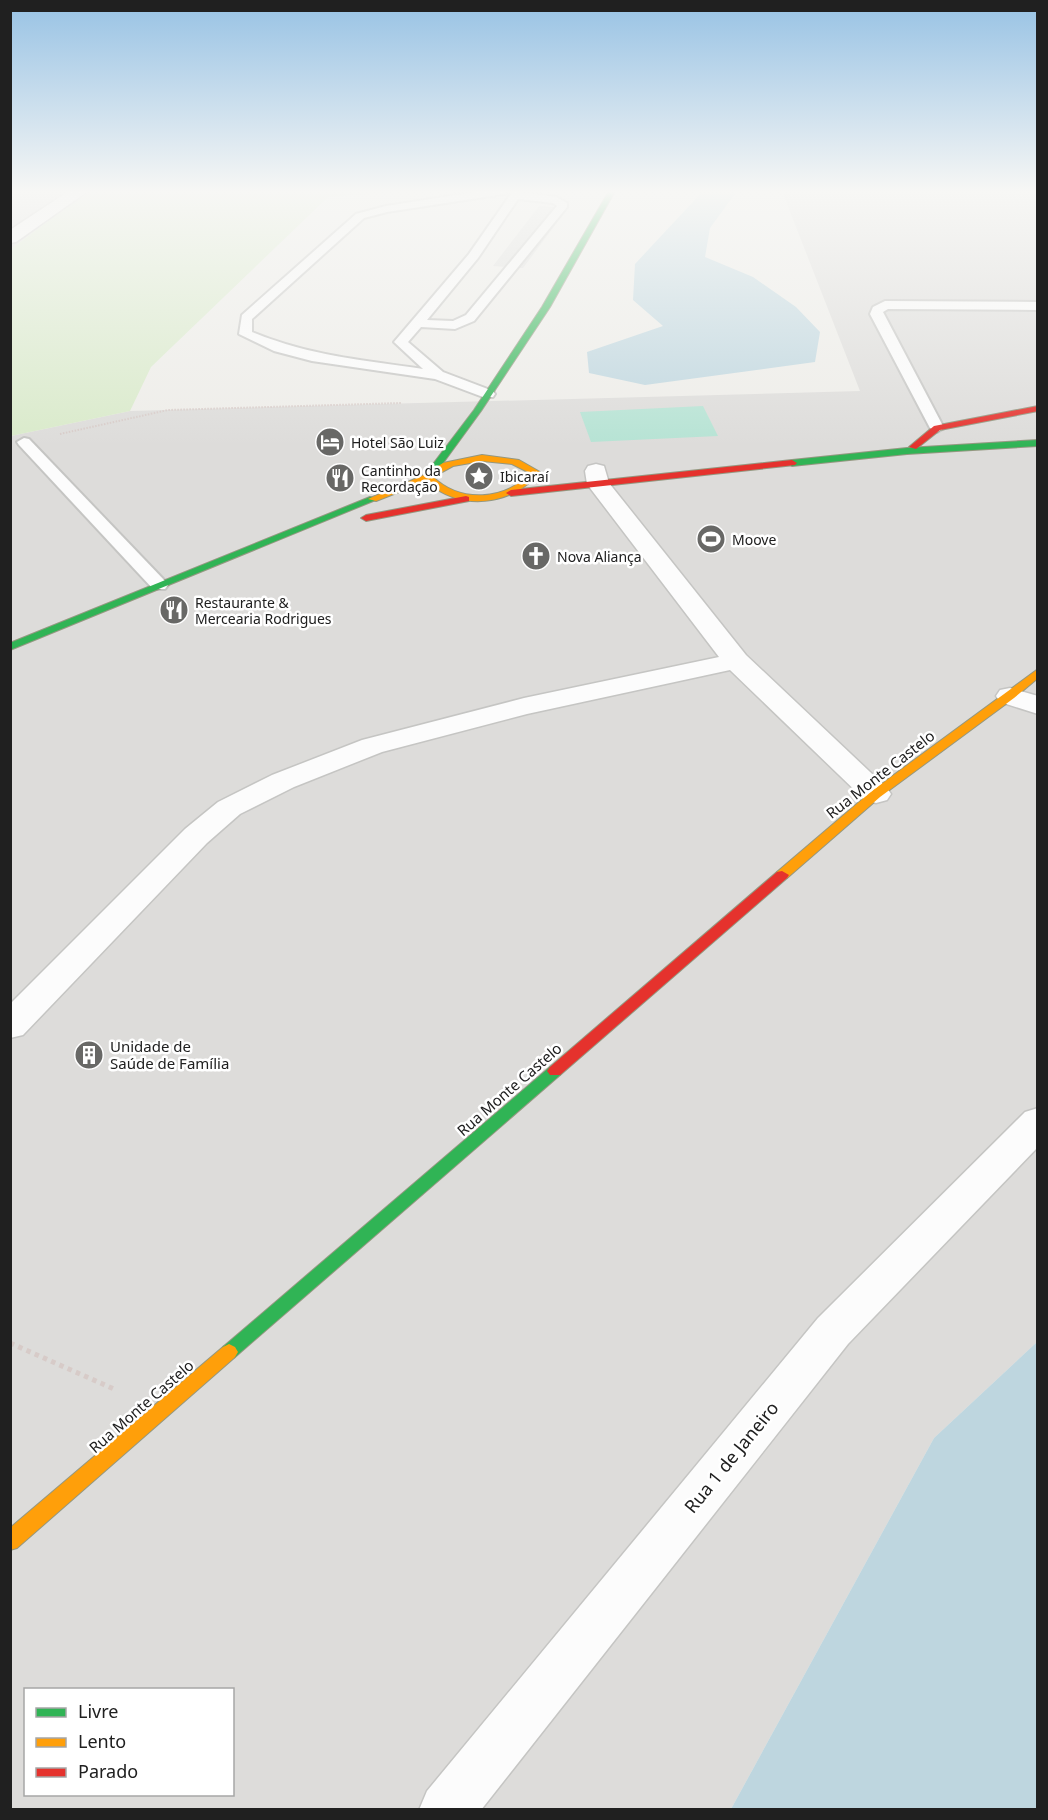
<svg xmlns="http://www.w3.org/2000/svg" width="1048" height="1820" viewBox="0 0 1048 1820" font-family="'Noto Sans',sans-serif">
  <style>
    .residential { fill: #dddcda; fill-rule: evenodd }
    .religious { fill: #dcdcda }
    .grass { fill: #d9eaca }
    .pitch { fill: #b6e3d4 }
    .water { fill: #bed6df }
    .lines { fill: none; stroke-linecap: round; stroke-linejoin: round }
    .lane-casing { stroke: #c5c5c3; stroke-width: 4 }
    .street-casing { stroke: #c5c5c3; stroke-width: 3 }
    .fast-casing { stroke: #949881; stroke-width: 2 }
    .slow-casing { stroke: #949881; stroke-width: 2 }
    .jam-casing { stroke: #949881; stroke-width: 2 }
    .path-far1 { stroke: #d7cbc8; stroke-width: 2; stroke-dasharray: 1.5 1.5; stroke-linecap: butt }
    .path { stroke: #d7cbc8; stroke-width: 5; stroke-dasharray: 4.5 4.5; stroke-linecap: butt }
    .lane { fill: #fcfcfc; fill-rule: evenodd }
    .street { fill: #fcfcfc; fill-rule: evenodd }
    .fast { fill: #30b455; fill-rule: evenodd }
    .slow { fill: #ff9f0a; fill-rule: evenodd }
    .jam { fill: #e5322d; fill-rule: evenodd }
    .labels { text-anchor: middle; dominant-baseline: central; stroke-width: 5; stroke-linejoin: round; paint-order: stroke }
    .far-poi-label { font-size: 14px; fill: #202020; stroke: #fff; text-anchor: start }
    .street-label { font-size: 15px; fill: #202020; stroke: #fff }
    .poi-label { font-size: 15px; fill: #202020; stroke: #fff; text-anchor: start }
    .near-street-label { font-size: 18px; fill: #202020; stroke: #fff }
  </style>
  <rect width="100%" height="100%" fill="#eeede9"/>
  <g class="residential">
    <path d="M11,191H88L11,249Z"/>
    <path d="M782,191H1037V1342L934,1438L731,1809L11,1810V436L130,411L860,391ZM26,1690H232V1794H26Z"/>
  </g>
  <path class="religious" d="M539,206L568,208L523,268L493,266Z"/>
  <path class="grass" d="M88,191H407L328,197L151,367L130,411L11,436V249Z"/>
  <path class="pitch" d="M703,406L718,436L591,442L580,412Z"/>
  <g class="water">
    <path d="M703,191H737L710,228L705,257L753,277L796,307L820,332L815,362L645,385L589,373L587,352L663,326L633,300L635,264Z"/>
    <path d="M1037,1342V1809H731L934,1438Z"/>
  </g>
  <g class="lines">
    <g class="lane-casing">
      <g id="lane">
        <path d="M482,191H509L504,194L387,212L364,218L252,319V332C310,356 362,360 423,369L394,342L469,254L513,191L556,197L567,203V207L474,321L455,329L421,327L408,342L443,372L493,391L495,394L493,397H483L435,379L312,361L274,351L239,334L242,315L356,214L386,206ZM518,199L553,203L557,206L466,315L453,321L427,320L478,258Z"/>
        <path d="M885,301L1038,302V310L888,309L883,312L944,428L937,432L930,428L870,314L873,307Z"/>
        <path d="M24,438L29,439L165,581L168,585L165,589H153L19,445L17,442Z"/>
      </g>
    </g>
    <g class="street-casing">
      <g id="street">
        <path d="M69,191H88L16,242L10,243V230Z"/>
        <path d="M596,464L604,466L609,483L746,655L887,788L891,794L887,800L876,803L865,800L730,670L527,714L382,752L294,787L240,814L207,843L23,1035L10,1038V1004L185,829L218,802L272,775L362,740L524,698L719,657L587,484L585,471L588,466Z"/>
        <path d="M1010,688L1038,696V714L1000,702L996,696L1000,690Z"/>
        <path d="M1038,1108V1147L848,1344L481,1810H419L427,1791L818,1318L1025,1112Z"/>
      </g>
    </g>
    <g class="fast-casing">
      <g id="fast">
        <path d="M609,191H615L550,307L481,411L435,474H429L427,472L474,410L542,307Z"/>
        <path d="M1038,440V446L907,454L792,466L787,463L792,460L907,448Z"/>
        <path d="M370,497L378,499L10,650V643Z"/>
        <path d="M555,1066L560,1067L563,1071L560,1075L235,1357L229,1360L223,1357L220,1352L223,1347L550,1067Z"/>
      </g>
    </g>
    <g class="slow-casing">
      <g id="slow">
        <path d="M482,455L519,460L540,472C513,506 458,512 427,481L376,501L368,499L422,476L443,463ZM482,461L512,464L530,473C505,501 460,503 433,477L453,466Z"/>
        <path d="M1038,669V678L1014,698L880,797L787,878H777L775,875L777,872L872,791Z"/>
        <path d="M229,1344L235,1347L238,1352L235,1357L17,1548L10,1550V1528L223,1347Z"/>
      </g>
    </g>
    <g class="jam-casing">
      <g id="jam">
        <path d="M1038,406V411L940,430L916,449L909,447L934,426Z"/>
        <path d="M792,460L797,463L795,465L511,496L506,493L511,490Z"/>
        <path d="M466,496L469,497V501L366,521L361,518L366,515Z"/>
        <path d="M782,871L789,875L787,878L560,1075H550L547,1071L550,1067L777,872Z"/>
      </g>
    </g>
    <path class="path-far1" d="M60,434L168,410L401,403"/>
    <path class="path" d="M10,1343L114,1389"/>
    <use href="#lane" class="lane"/>
    <use href="#street" class="street"/>
    <use href="#fast" class="fast"/>
    <use href="#slow" class="slow"/>
    <use href="#jam" class="jam"/>
  </g>
  <linearGradient id="sky" x2="0" y2="1"><stop stop-color="#97c2e4"/><stop offset="0.43" stop-color="#f7f7f5"/><stop offset="1" stop-color="#f7f7f5" stop-opacity="0"/></linearGradient>
  <rect width="1048" height="446" fill="url(#sky)"/>
  <defs>
    <g id="hotel-disc" transform="scale(1.5)"><circle r="9.5" fill="#686866" stroke="#fff"/><path d="M-6-4.5h1.5V1H6V5H4.5V3h-9V5H-6ZM-4 0a1.8 1.8 0 1 1 3.6 0ZM.5 0V-2.5h3Q6-2.5 6 0Z" fill="#fff"/></g>
    <g id="sight-disc" transform="scale(1.5)"><circle r="9.5" fill="#686866" stroke="#fff"/><path d="M0-6L1.8-2.2L6-1.7L2.9 1.2L3.7 5.4L0 3.3L-3.7 5.4L-2.9 1.2L-6-1.7L-1.8-2.2Z" fill="#fff"/></g>
    <g id="restaurant-disc" transform="scale(1.5)"><circle r="9.5" fill="#686866" stroke="#fff"/><path d="M-5-6h1v4h1v-4h1v4h1v-4h1v5L-1.5 .5V6h-2V.5L-5-1ZM5-6V6H3V1.5H1.5Q1.5-4 5-6Z" fill="#fff"/></g>
    <g id="stadium-disc" transform="scale(1.5)"><circle r="9.5" fill="#686866" stroke="#fff"/><path d="M0-5a6.5 5 0 1 0 0 10a6.5 5 0 1 0 0-10ZM-3.5-1.8h7v3.6h-7Z" fill="#fff"/></g>
    <g id="church-disc" transform="scale(1.5)"><circle r="9.5" fill="#686866" stroke="#fff"/><path d="M-1.2-6h2.4v3.5h3.3v2.4h-3.3V6h-2.4V-.1h-3.3v-2.4h3.3Z" fill="#fff"/></g>
    <g id="building-disc" transform="scale(1.5)"><circle r="9.5" fill="#686866" stroke="#fff"/><path d="M-4-6H4V6H1V3H-1V6H-4ZM-2.5-4.3h1.7v1.8h-1.7ZM.8-4.3h1.7v1.8H.8ZM-2.5-1h1.7V.8h-1.7ZM.8-1h1.7V.8H.8Z" fill="#fff"/></g>
  </defs>
  <g fill-rule="evenodd">
    <use href="#hotel-disc" x="330" y="442"/>
    <use href="#sight-disc" x="479" y="476"/>
    <use href="#restaurant-disc" x="340" y="478"/>
    <use href="#stadium-disc" x="711" y="539"/>
    <use href="#church-disc" x="536" y="556"/>
    <use href="#restaurant-disc" x="174" y="610"/>
    <use href="#building-disc" x="89" y="1055"/>
  </g>
  <g class="labels">
    <g class="far-poi-label">
      <text x="351" y="442">Hotel São Luiz</text>
      <text x="361" y="470">Cantinho da<tspan x="361" dy="16">Recordação</tspan></text>
      <text x="500" y="476">Ibicaraí</text>
      <text x="732" y="539">Moove</text>
      <text x="557" y="556">Nova Aliança</text>
      <text x="195" y="602">Restaurante &amp;<tspan x="195" dy="16">Mercearia Rodrigues</tspan></text>
    </g>
    <g class="street-label">
      <text transform="translate(880 774) rotate(-38)">Rua Monte Castelo</text>
      <text transform="translate(509 1089) rotate(-41)">Rua Monte Castelo</text>
      <text transform="translate(141 1406) rotate(-41)">Rua Monte Castelo</text>
    </g>
    <g class="poi-label">
      <text x="110" y="1046">Unidade de<tspan x="110" dy="17">Saúde de Família</tspan></text>
    </g>
    <g class="near-street-label">
      <text transform="translate(731 1457) rotate(-51)">Rua 1 de Janeiro</text>
    </g>
  </g>
  <rect width="1048" height="1820" fill="none" stroke="#202020" stroke-width="24"/>
  <rect x="24" y="1688" width="210" height="108" fill="#ffffff" stroke="#a6a6a6" stroke-width="1.5"/>
  <rect x="36" y="1708" width="30" height="9" fill="#30b455" stroke="#a6a6a6" stroke-width="1.5"/>
  <text x="78" y="1718" font-size="18" fill="#202020">Livre</text>
  <rect x="36" y="1738" width="30" height="9" fill="#ff9f0a" stroke="#a6a6a6" stroke-width="1.5"/>
  <text x="78" y="1748" font-size="18" fill="#202020">Lento</text>
  <rect x="36" y="1768" width="30" height="9" fill="#e5322d" stroke="#a6a6a6" stroke-width="1.5"/>
  <text x="78" y="1778" font-size="18" fill="#202020">Parado</text>
</svg>
